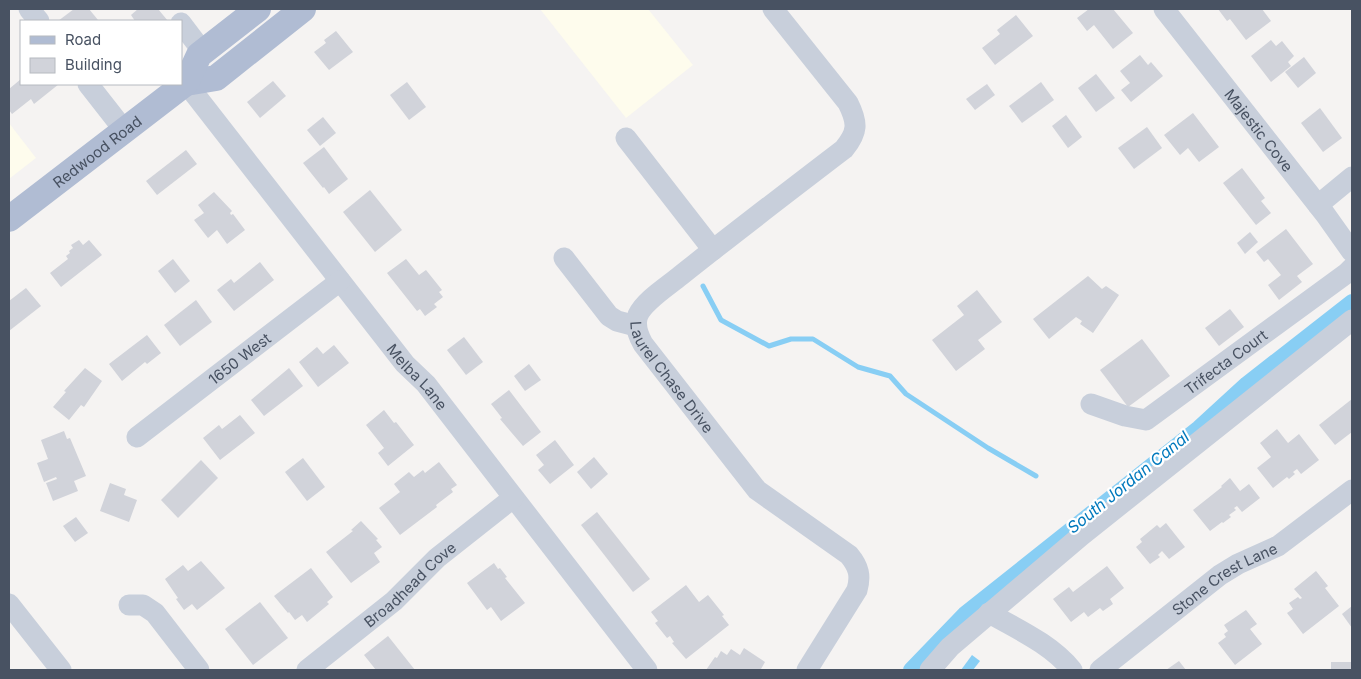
<svg xmlns="http://www.w3.org/2000/svg" width="1361" height="679" viewBox="0 0 1361 679" font-family="Inter,sans-serif">
  <style>
    .commercial { fill: #fefced }
    .water { fill: #88cef4 }
    .lines { fill: none; stroke-linecap: round; stroke-linejoin: round }
    .stream { stroke: #88cef4; stroke-width: 5 }
    .canal { stroke: #88cef4; stroke-width: 16 }
    .building { fill: #d1d3da }
    .minor { stroke: #c8cfdb; stroke-width: 21 }
    .major { stroke: #b0bcd3; stroke-width: 26 }
    .labels { text-anchor: middle; dominant-baseline: central; stroke-width: 4.5; stroke-linejoin: round; paint-order: stroke }
    .street-label { font-size: 15px; fill: #485262; stroke: #fff }
    .water-label { font-size: 16px; font-style: italic; fill: #0079bd; stroke: #fff }
  </style>
  <rect width="100%" height="100%" fill="#f5f3f2"/>
  <g class="commercial">
    <path d="M540,9H648L693,65L626,118Z"/>
    <path d="M9,123L36,158L9,179Z"/>
  </g>
  <path class="water" d="M972,655L980,661L973,670H961Z"/>
  <g class="lines">
    <path class="stream" d="M703,286L721,320L769,346L791,339H813L858,367L890,376L906,394L988,448L1036,476"/>
    <path class="canal" d="M911,670L965,614L1199,428L1247,384L1352,302"/>
  </g>
  <g class="building">
    <path d="M74,9H89L98,20L58,21Z"/>
    <path d="M138,9H158L168,21H135L131,15Z"/>
    <path d="M1089,9H1113L1133,33L1113,49L1094,25L1087,31L1077,18Z"/>
    <path d="M1218,9H1262L1271,21L1246,40L1230,19L1227,21Z"/>
    <path d="M1016,15L1033,36L995,65L982,48L1000,34L997,30Z"/>
    <path d="M336,31L353,52L329,70L314,52L326,43L324,40Z"/>
    <path d="M1271,40L1276,46L1282,41L1294,56L1288,62L1291,66L1271,82L1251,56Z"/>
    <path d="M1140,55L1148,65L1151,62L1163,76L1131,102L1121,90L1130,83L1120,71Z"/>
    <path d="M1304,57L1316,73L1298,88L1285,72Z"/>
    <path d="M1096,74L1115,98L1096,112L1078,88Z"/>
    <path d="M21,79V84H59L34,104L31,99L12,114L9,110V89Z"/>
    <path d="M273,81L286,96L260,118L247,102Z"/>
    <path d="M407,82L426,107L409,120L390,95Z"/>
    <path d="M1041,82L1054,100L1022,123L1009,106Z"/>
    <path d="M987,84L995,95L975,110L966,99Z"/>
    <path d="M1320,108L1342,138L1323,152L1301,123Z"/>
    <path d="M1193,113L1219,147L1199,162L1188,148L1180,155L1164,135Z"/>
    <path d="M1066,115L1082,137L1068,148L1052,126Z"/>
    <path d="M323,117L336,133L320,146L307,130Z"/>
    <path d="M1147,127L1162,148L1134,169L1118,148Z"/>
    <path d="M324,147L348,179L329,194L324,187L323,188L303,163Z"/>
    <path d="M186,150L197,164L157,195L146,181Z"/>
    <path d="M1242,168L1265,198L1261,201L1271,213L1256,225L1223,183Z"/>
    <path d="M370,190L402,230L375,252L343,212Z"/>
    <path d="M214,192L232,211L230,213L231,215L233,214L245,230L227,244L217,230L208,238L194,220L204,213L198,205Z"/>
    <path d="M1286,229L1313,264L1297,276L1302,282L1279,300L1268,285L1281,275L1268,259L1264,262L1256,252Z"/>
    <path d="M1250,232L1258,242L1245,254L1237,243Z"/>
    <path d="M79,240L83,245L89,240L102,255L61,287L50,273L68,259L66,256L70,253L69,251L73,248L71,245Z"/>
    <path d="M173,259L190,281L175,293L158,271Z"/>
    <path d="M406,259L419,275L426,270L442,290L439,292L443,297L434,304L437,307L425,316L420,309L417,311L387,273Z"/>
    <path d="M260,262L274,280L234,311L217,290L231,279L234,283Z"/>
    <path d="M1088,276L1102,289L1106,286L1119,295L1093,333L1080,324L1082,321L1076,317L1049,339L1033,319Z"/>
    <path d="M26,288L41,306L9,331V301Z"/>
    <path d="M977,290L1002,322L978,340L985,349L956,371L932,340L964,315L957,306Z"/>
    <path d="M196,300L212,322L180,346L164,325Z"/>
    <path d="M1230,309L1244,327L1219,346L1205,328Z"/>
    <path d="M147,335L161,353L147,364L145,362L122,381L109,364Z"/>
    <path d="M464,337L483,362L466,375L447,350Z"/>
    <path d="M1142,339L1170,376L1128,407L1100,370Z"/>
    <path d="M334,345L349,363L318,387L299,362L317,347L323,354Z"/>
    <path d="M529,364L541,380L525,391L514,376Z"/>
    <path d="M85,368L102,381L84,407L81,405L69,420L53,407L66,392L64,391Z"/>
    <path d="M289,368L303,386L264,416L251,400Z"/>
    <path d="M509,390L541,432L523,446L500,419L502,418L491,404Z"/>
    <path d="M1352,399V432L1335,445L1319,425Z"/>
    <path d="M384,410L394,423L396,422L414,445L388,466L378,453L384,448L366,425Z"/>
    <path d="M240,415L255,433L220,460L203,438L219,425L222,429Z"/>
    <path d="M1277,429L1288,443L1299,434L1319,460L1301,474L1297,469L1293,472L1295,474L1289,479L1287,477L1273,488L1257,468L1271,457L1260,443Z"/>
    <path d="M64,431L67,439L70,438L86,476L74,481L78,491L53,501L46,483L57,479L56,477L44,482L37,463L48,459L41,440Z"/>
    <path d="M555,440L574,465L550,484L538,470L544,465L536,455Z"/>
    <path d="M594,457L608,474L591,489L577,472Z"/>
    <path d="M303,458L325,487L307,501L285,472Z"/>
    <path d="M201,460L218,478L178,518L161,500Z"/>
    <path d="M439,462L457,485L451,489L453,492L436,505L437,507L400,535L379,508L400,492L394,484L409,472L414,477L423,470L425,473Z"/>
    <path d="M1230,478L1240,491L1249,484L1260,498L1242,512L1237,506L1234,508L1236,510L1229,515L1231,517L1223,523L1222,522L1210,531L1193,510L1222,487L1221,486Z"/>
    <path d="M110,483L126,489L124,495L137,500L129,522L100,511Z"/>
    <path d="M597,512L650,579L633,592L581,525Z"/>
    <path d="M76,517L88,533L75,542L63,526Z"/>
    <path d="M361,521L378,539L376,540L382,547L374,553L380,562L351,583L326,552L353,531L351,530Z"/>
    <path d="M1166,523L1185,547L1169,559L1162,551L1158,555L1160,557L1150,564L1136,547L1142,542L1140,539L1157,525L1160,528Z"/>
    <path d="M201,561L225,588L197,610L192,604L184,610L176,599L178,598L165,579L183,565L188,571Z"/>
    <path d="M494,563L498,569L500,568L507,577L505,578L525,603L501,621L491,607L487,610L467,583Z"/>
    <path d="M1107,566L1124,588L1110,599L1113,604L1103,611L1100,608L1088,617L1084,612L1071,622L1053,599L1069,587L1073,592Z"/>
    <path d="M311,568L333,597L327,602L329,604L307,622L302,615L295,620L289,612L288,613L274,596Z"/>
    <path d="M1316,571L1328,586L1325,588L1339,606L1303,634L1287,613L1293,609L1289,603L1298,597L1300,599L1302,598L1294,589Z"/>
    <path d="M686,585L699,602L708,595L724,615L722,616L729,625L686,659L672,643L674,642L670,636L667,638L655,623L658,621L651,612Z"/>
    <path d="M260,602L288,638L253,665L225,629Z"/>
    <path d="M1352,606V628L1342,614Z"/>
    <path d="M1246,610L1257,624L1250,629L1262,644L1235,665L1218,643L1226,637L1224,634L1228,631L1224,625Z"/>
    <path d="M388,636L415,670H376L364,655Z"/>
    <path d="M744,648L765,662L761,669L763,670H706L715,657L717,658L721,651L727,655L731,649L740,655Z"/>
    <path d="M1179,661L1186,670H1166Z"/>
    <rect x="1331" y="662" width="21" height="8"/>
  </g>
  <g class="lines">
    <g class="minor">
      <path d="M29,9L39,21"/>
      <path id="s1" d="M773,9L848,103C858,123 858,132 844,149C789,191 734,233 680,276C668,286 644,301 638,315C634,325 638,335 643,344L757,490L849,555C859,567 861,576 857,590L807,670"/>
      <path id="s2" d="M1164,9L1325,214L1352,252"/>
      <path d="M181,23L203,52"/>
      <path id="s3" d="M186,83L405,364L426,384L647,670"/>
      <path d="M88,84L124,130"/>
      <path d="M626,138L713,250"/>
      <path d="M1318,205L1352,177"/>
      <path d="M564,258L609,316L617,321L636,326"/>
      <path id="s4" d="M1091,404L1125,416L1146,420L1347,273L1352,268"/>
      <path id="s5" d="M137,437L340,281"/>
      <path d="M9,604L61,670"/>
      <path d="M129,605H143L155,613L199,670"/>
      <path d="M989,613C1017,629 1051,644 1072,670"/>
      <path id="s6" d="M307,670L394,601L437,558L513,498"/>
      <path d="M930,670L950,647L1082,535L1352,320"/>
      <path id="s7" d="M1100,670L1220,575L1238,564L1278,546L1352,490"/>
    </g>
    <g class="major">
      <path d="M186,83L216,78L303,9"/>
      <path id="s8" d="M9,219L186,83L199,55L258,9"/>
    </g>
  </g>
  <g class="labels">
    <g class="street-label">
      <text stroke="none"><textPath href="#s2" startOffset="154">Majestic Cove</textPath></text>
      <text stroke="none"><textPath href="#s8" startOffset="111">Redwood Road</textPath></text>
      <text stroke="none"><textPath href="#s5" startOffset="129">1650 West</textPath></text>
      <text stroke="none"><textPath href="#s4" startOffset="156">Trifecta Court</textPath></text>
      <text stroke="none"><textPath href="#s1" startOffset="509">Laurel Chase Drive</textPath></text>
      <text stroke="none"><textPath href="#s3" startOffset="374">Melba Lane</textPath></text>
      <text stroke="none"><textPath href="#s7" startOffset="155">Stone Crest Lane</textPath></text>
      <text stroke="none"><textPath href="#s6" startOffset="134">Broadhead Cove</textPath></text>
    </g>
    <g class="water-label">
      <text transform="translate(1128 482) rotate(-39)">South Jordan Canal</text>
    </g>
  </g>
  <rect width="1361" height="679" fill="none" stroke="#485262" stroke-width="20"/>
  <rect x="20" y="20" width="162" height="65" fill="#ffffff" stroke="#b6bac0"/>
  <rect x="30" y="36" width="25" height="8" fill="#b0bcd3" stroke="#b6bac0"/>
  <text x="65" y="45" font-size="15" fill="#485262">Road</text>
  <rect x="30" y="58" width="25" height="15" fill="#d1d3da" stroke="#b6bac0"/>
  <text x="65" y="70" font-size="15" fill="#485262">Building</text>
</svg>
